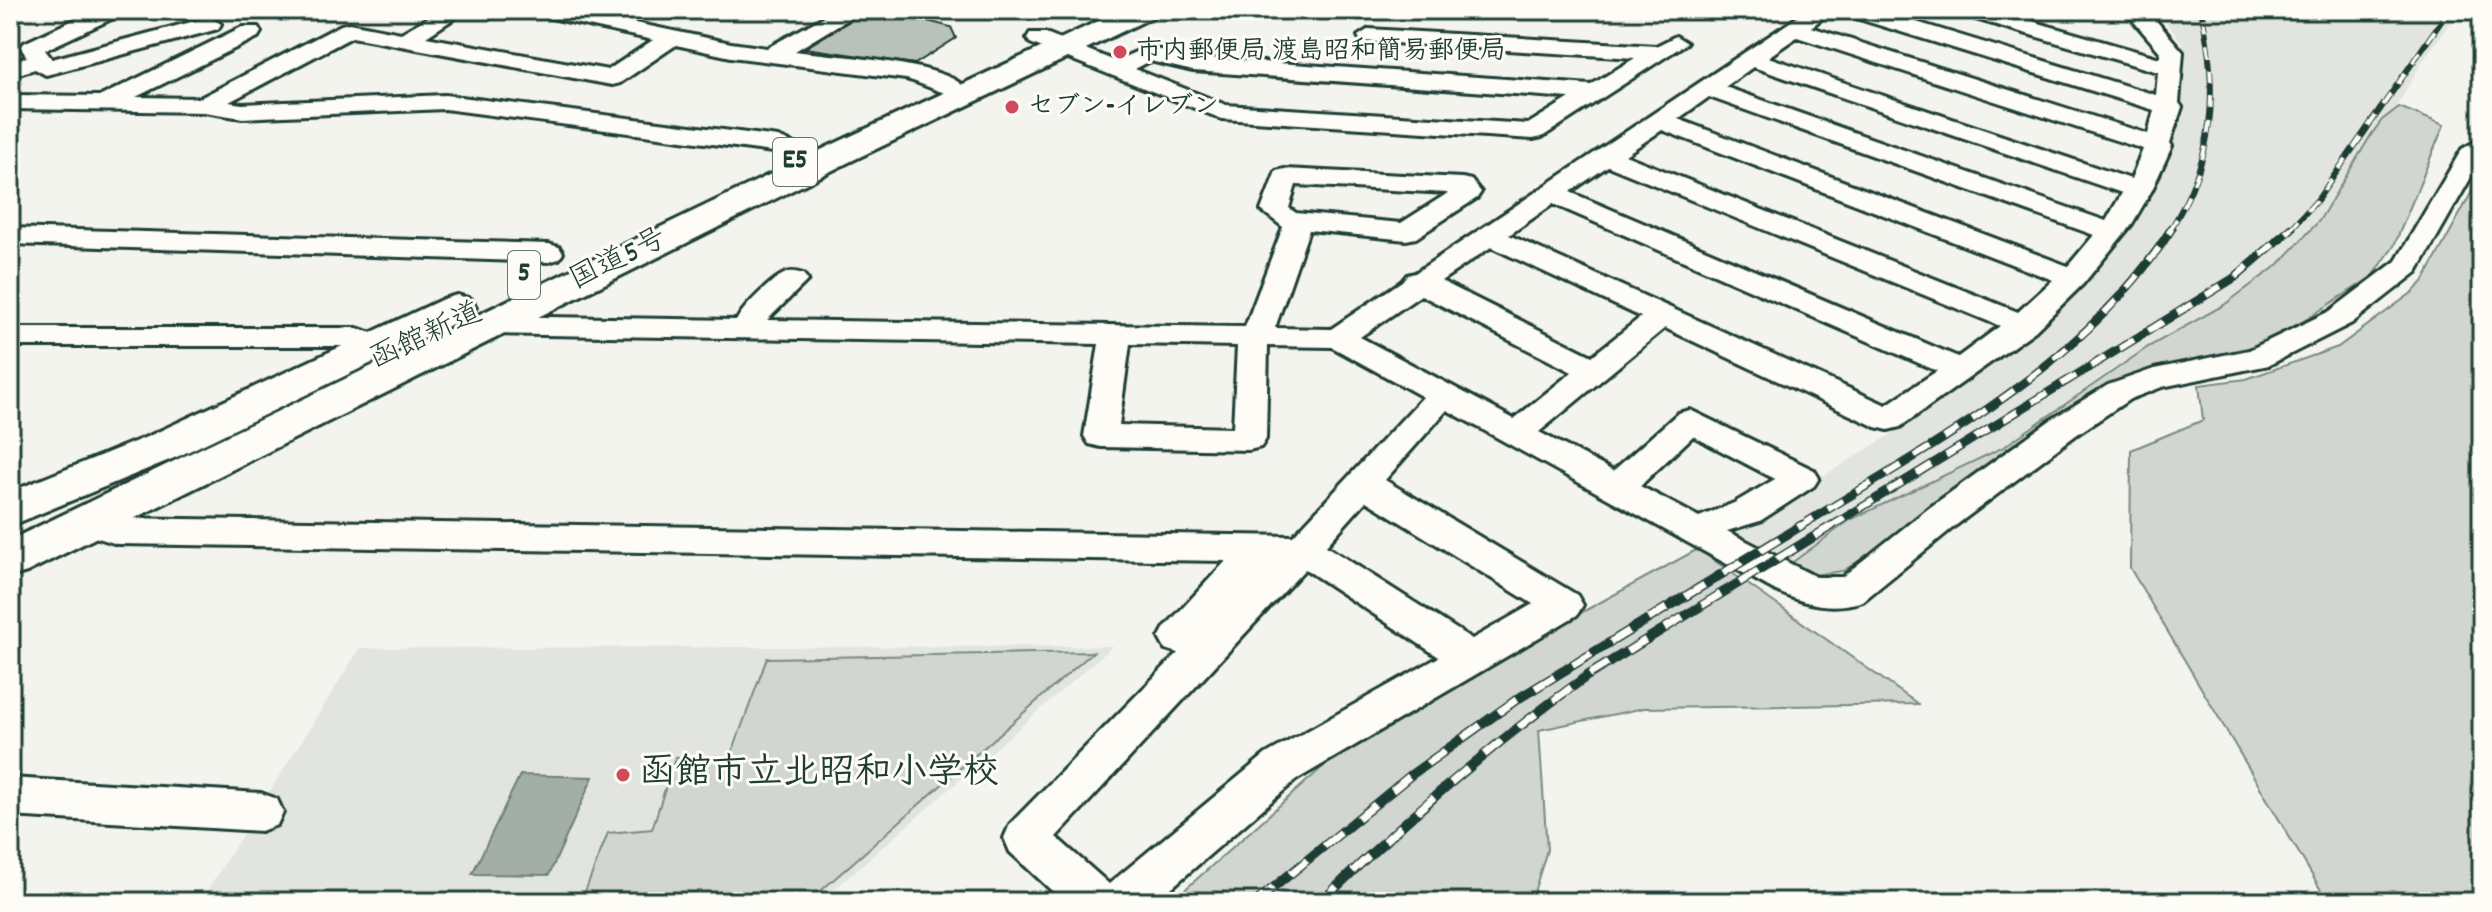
<svg xmlns="http://www.w3.org/2000/svg" width="2492" height="912" viewBox="0 0 2492 912" font-family="Dekko,'Klee One',sans-serif">
  <style>
    .built { fill: #e2e5df }
    .green { fill: #d1d6d1; stroke: #788a82; stroke-width: 2 }
    .water { fill: #a3aea7; stroke: #6e8179; stroke-width: 2 }
    .building { fill: #b9c1bb; stroke: #1f3d34; stroke-width: 2 }
    .lines { fill: none; stroke-linecap: round; stroke-linejoin: round }
    .minor-casing { stroke: #1f3d34; stroke-width: 6 }
    .highway-casing { stroke: #1f3d34; stroke-width: 6 }
    .minor { fill: #fdfcf7; fill-rule: evenodd }
    .highway { fill: #fdfcf7; fill-rule: evenodd }
    .rail-far2-casing { stroke: #1f3d34; stroke-width: 6 }
    .rail-far1-casing { stroke: #1f3d34; stroke-width: 9 }
    .rail-casing { stroke: #1f3d34; stroke-width: 10 }
    .rail-far2 { stroke: #fdfcf7; stroke-width: 4; stroke-dasharray: 13; stroke-linecap: butt }
    .rail-far1 { stroke: #fdfcf7; stroke-width: 6; stroke-dasharray: 17; stroke-linecap: butt }
    .rail { stroke: #fdfcf7; stroke-width: 7; stroke-dasharray: 22; stroke-linecap: butt }
    .poi-dot { fill: #d1495b; stroke: #fdfcf7; stroke-width: 3 }
    .labels { text-anchor: middle; dominant-baseline: central; stroke-width: 6; stroke-linejoin: round; paint-order: stroke }
    .far-poi-label { font-size: 26px; font-weight: bold; fill: #1f3d34; stroke: #fdfcf7; text-anchor: start }
    .shield { fill: #fdfcf7; stroke: #62766e; stroke-width: 2 }
    .shield-label { font-size: 28px; font-weight: bold; fill: #1f3d34 }
    .street-label { font-size: 30px; fill: #1f3d34; stroke: #fdfcf7 }
    .near-poi-label { font-size: 36px; font-weight: bold; fill: #1f3d34; stroke: #fdfcf7; text-anchor: start }
  </style>
  <rect width="100%" height="100%" fill="#f4f4ef"/>
  <filter id="ink" filterUnits="userSpaceOnUse"><feTurbulence type="fractalNoise" baseFrequency=".0125" numOctaves="2"/><feDisplacementMap in="SourceGraphic" scale="16" xChannelSelector="R" yChannelSelector="G"/><feConvolveMatrix kernelMatrix="1 2 1 2 8 2 1 2 1" color-interpolation-filters="sRGB"/></filter>
  <g filter="url(#ink)">
    <g class="built">
      <path d="M2152,10H2459L2422,62L2305,269L2219,334L2117,366L2002,448L1786,567L1724,534L1727,527L1753,519L1895,432L2005,351L2091,277L2127,235L2150,197L2175,139L2185,56L2183,44L2164,20L2153,15Z"/>
      <path d="M1113,646L820,902H200L360,648Z"/>
    </g>
    <g class="green">
      <path d="M2399,107L2444,125L2394,246L2373,276L2296,326L2250,348L2181,364L2063,415L1998,458L1906,530L1843,571L1804,576L1786,567L1850,520L2002,448L2148,347L2224,305L2279,264L2319,221L2371,135L2382,120Z"/>
      <path d="M2482,173V902H2328L2130,568L2131,450L2203,420L2199,385L2246,379L2338,347L2413,292L2423,282Z"/>
      <path d="M1698,549L1918,704L1644,708L1539,730L1547,850L1531,902H1171L1326,764L1421,700Z"/>
      <path d="M1093,652L808,902H581L608,833L652,829L675,758H730L767,658Z"/>
    </g>
    <path class="water" d="M520,775L593,777L549,875L472,874Z"/>
    <path class="building" d="M868,10H885L951,27L956,38L915,64L805,48Z"/>
    <g class="lines">
      <g class="minor-casing">
        <g id="minor">
          <path d="M95,10H123L120,15L45,50L52,59L210,17L221,24L218,29L54,73L46,75L35,69L10,77V62L27,57L21,48L24,43Z"/>
          <path d="M441,10H467L426,37L608,70L653,40L542,16L531,10H573L731,43L767,48L836,10H863L795,51C830,56 947,62 966,89L962,94C948,98 923,83 906,79L731,57L676,45L620,83L612,85L352,37L229,102L242,104L445,95L778,137L829,158L833,163L829,168H811L773,152L445,109L242,118L204,112L10,109V95L101,96L242,27H258L261,32L258,37L136,97L200,98L341,25L349,23L401,33Z"/>
          <path d="M1808,10H1833L1811,27L2148,134L2154,110L1846,15L1843,10H1877L2156,95L2158,72L1962,15L1959,10H1993L2160,58L2161,53L2124,10H2147L2183,52L2179,103L2182,107L2170,143L2172,146L2152,190L2132,224L2083,284L2035,331L1900,427L1888,430L1876,427L1665,328L1539,432L1613,471L1678,413L1690,410L1814,470L1819,478L1814,486L1760,521L1727,531L1816,577H1842L1929,508L2052,419L2108,385L2154,369L2249,350L2330,311L2396,261L2462,149L2482,138V158L2417,272L2352,323L2269,365L2162,387L2130,399L2076,435L1955,526L1863,601C1832,611 1805,604 1776,591L1447,410L1385,480L1577,595L1583,605L1577,615L1296,780L1155,902H1064L1010,852L1004,838L1010,824L1178,653L1165,649L1159,638L1165,627L1226,561L117,544L76,531L71,522L76,513L89,509L118,518L1293,536L1423,397L1332,347L1268,346L1266,439L1261,447L1249,450L1101,447L1089,444L1084,436L1099,344L488,334L477,331L473,325L477,319L488,316L737,320C742,308 772,279 784,274C790,270 797,272 803,274L808,280L767,320L1245,327L1283,227L1261,210L1276,171L1285,169L1462,178L1471,180L1481,192L1477,198L1416,238L1406,240L1309,230L1275,328L1331,329L1402,281L1407,275L1415,273ZM1797,37L2143,149L2131,179L1768,57ZM1753,67L2122,193L2106,221L1725,87ZM1709,97L2094,235L2068,266L1678,119ZM1662,130L2053,280L2018,312L1625,155ZM1608,166L2000,326L1958,357L1570,192ZM1296,185L1448,193L1401,223L1296,213L1289,208ZM1553,204L1937,371L1886,405L1509,235ZM1491,247L1641,317L1592,356L1441,281ZM1421,295L1572,372L1514,419L1360,337ZM1130,344L1237,346L1233,428L1119,425ZM1693,436L1775,479L1734,503L1699,517L1640,486ZM1366,501L1533,604L1472,639L1326,546ZM1305,569L1439,657L1266,754L1109,884L1056,837Z"/>
          <path d="M1369,29L1656,46L1676,36L1687,43L1542,137L1533,139L1222,119L1030,43L1027,38L1030,33H1046L1115,61L1147,47L1193,57L1591,85L1635,58L1361,41L1358,36ZM1150,61L1193,71L1570,98L1528,124L1226,105L1135,69Z"/>
          <path d="M10,228L549,244L559,247L563,253L559,259L549,262L10,244Z"/>
          <path d="M10,328H357L387,338L391,345L387,352L376,354L352,346H10Z"/>
          <path d="M10,778L261,793L277,799L283,812L277,825L261,831L10,816Z"/>
        </g>
      </g>
      <g class="highway-casing">
        <g id="highway">
          <path d="M1122,10H1159L1155,16L849,162L27,572L10,577V540L825,148Z"/>
          <path d="M457,295L471,299L476,307L471,315L179,456L10,526V492L149,436L443,299Z"/>
        </g>
      </g>
      <use href="#minor" class="minor"/>
      <use href="#highway" class="highway"/>
      <g class="rail-far2-casing">
        <g id="rail-far2">
          <path d="M2170,230C2215,158 2219,91 2201,10"/>
          <path d="M2290,230L2318,199L2449,10"/>
        </g>
      </g>
      <g class="rail-far1-casing">
        <g id="rail-far1">
          <path d="M1799,527C1933,444 2086,365 2172,228"/>
          <path d="M1830,527L2234,278L2292,228"/>
        </g>
      </g>
      <g class="rail-casing">
        <g id="rail">
          <path d="M1256,902L1411,775L1516,700L1802,525"/>
          <path d="M1321,902C1404,820 1492,744 1587,676L1833,525"/>
        </g>
      </g>
      <use href="#rail-far2" class="rail-far2"/>
      <use href="#rail-far1" class="rail-far1"/>
      <use href="#rail" class="rail"/>
    </g>
  </g>
  <g class="poi-dot">
    <circle cx="1120" cy="52" r="8"/>
    <circle cx="1012" cy="107" r="8"/>
    <circle cx="623" cy="775" r="8"/>
  </g>
  <g class="labels">
    <g class="far-poi-label">
      <text x="1136" y="52">市内郵便局 渡島昭和簡易郵便局</text>
      <text x="1028" y="107">セブン-イレブン</text>
    </g>
    <g class="shield">
      <rect x="773" y="138" width="44" height="48" rx="6"/>
      <rect x="508" y="251" width="32" height="48" rx="6"/>
    </g>
    <g class="shield-label">
      <text x="795" y="162">E5</text>
      <text x="524" y="275">5</text>
    </g>
    <g class="street-label">
      <text transform="translate(619 261) rotate(-26)">国道5号</text>
      <text transform="translate(427 338) rotate(-25)">函館新道</text>
    </g>
    <g class="near-poi-label">
      <text x="639" y="775">函館市立北昭和小学校</text>
    </g>
  </g>
  <rect width="2492" height="912" fill="none" stroke="#fdfcf7" stroke-width="40"/>
  <rect x="20" y="20" width="2452" height="872" fill="none" stroke="#1f3d34" stroke-width="3" filter="url(#ink)"/>
</svg>
